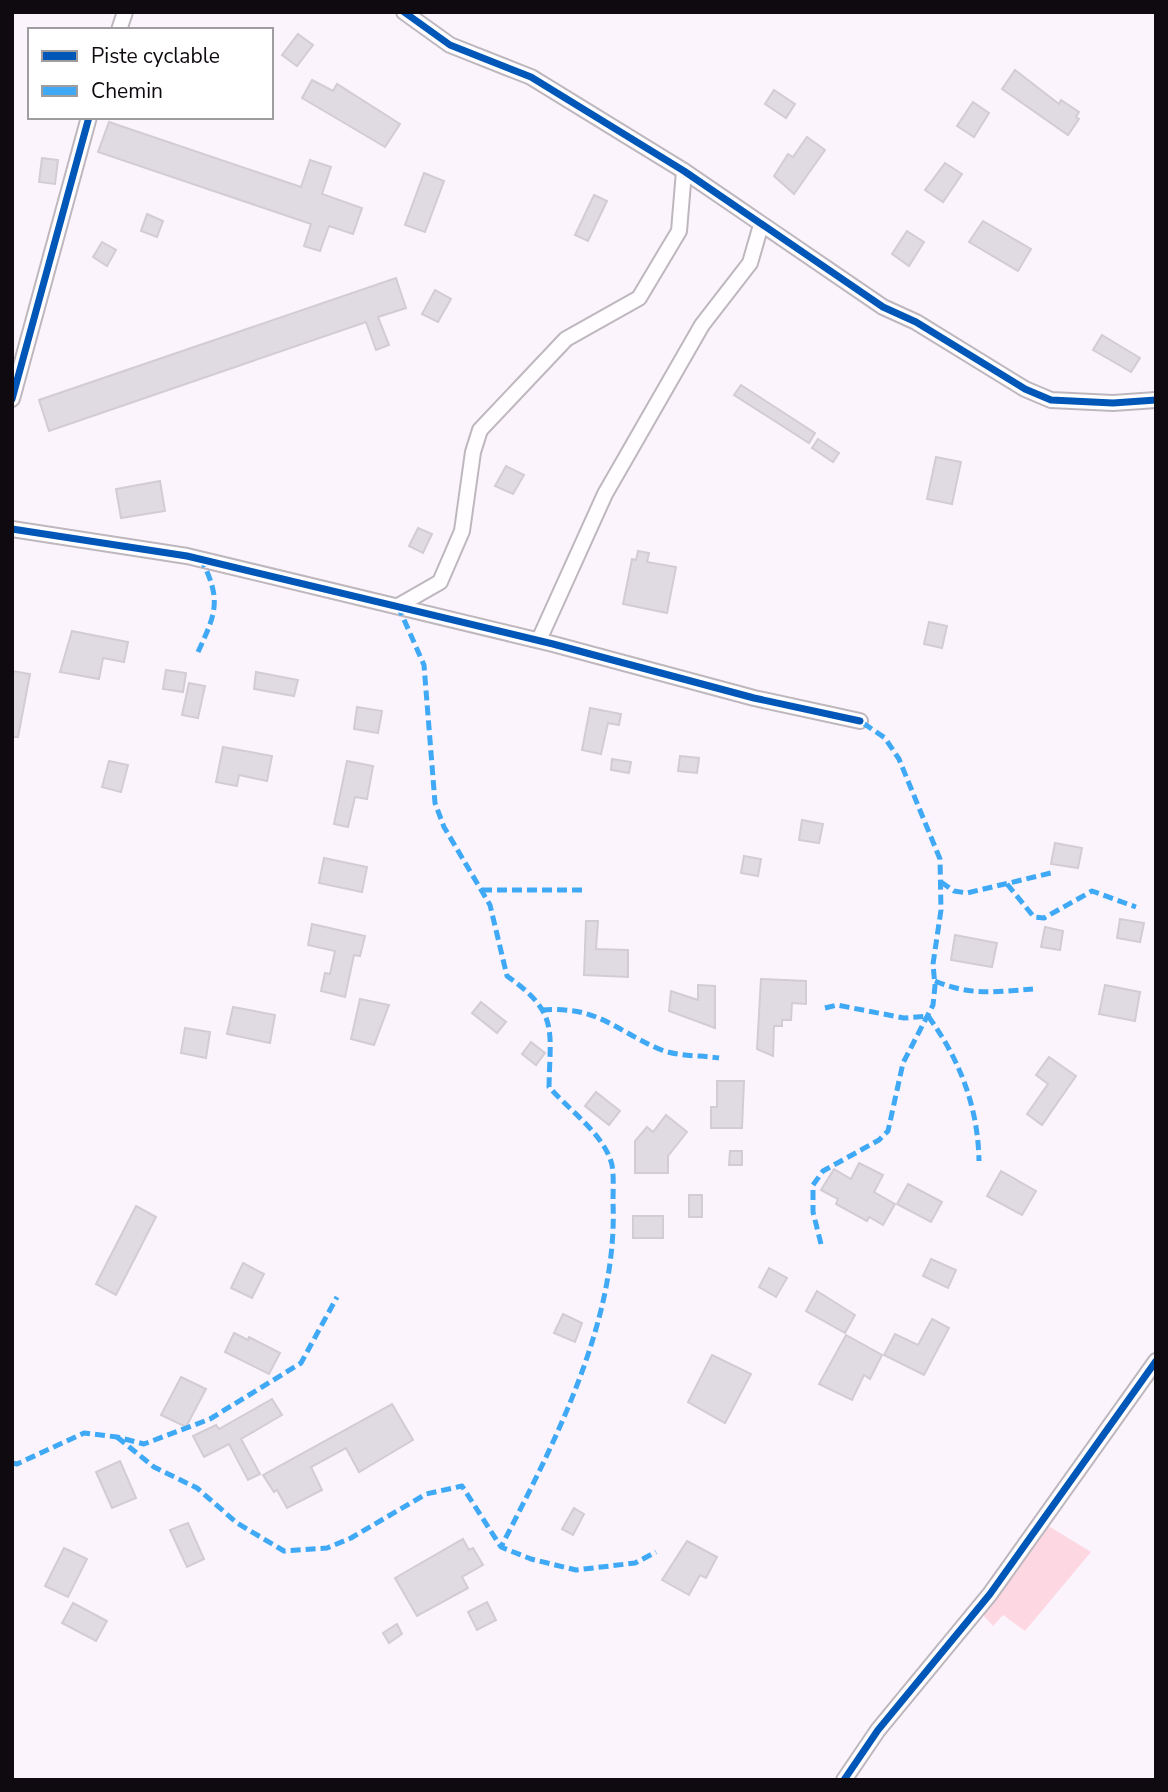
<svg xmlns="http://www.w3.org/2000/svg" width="1168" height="1792" viewBox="0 0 1168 1792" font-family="'Nunito Sans',sans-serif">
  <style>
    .green { fill: #fdd8e3 }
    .building { fill: #e0dbe2; stroke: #d2ccd4; stroke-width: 2 }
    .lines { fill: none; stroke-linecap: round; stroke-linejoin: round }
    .minor-casing { stroke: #beb8be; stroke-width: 18 }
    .minor { stroke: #fffdff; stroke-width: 14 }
    .quiet { stroke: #3fa9f5; stroke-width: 5; stroke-dasharray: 10 5; stroke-linecap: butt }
    .cycleway-casing { stroke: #fff; stroke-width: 11 }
    .cycleway { stroke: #0057b8; stroke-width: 7 }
  </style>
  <rect width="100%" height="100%" fill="#fcf4fc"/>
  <path class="green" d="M1047,1525L1091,1552L1025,1631L1003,1615L993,1626L981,1613Z"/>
  <g class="building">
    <path d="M298,34L313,45L297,66L282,55Z"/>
    <path d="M1015,70L1059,104L1061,100L1079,112L1076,117L1079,119L1068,135L1002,89Z"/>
    <path d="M312,80L333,91L337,84L400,124L385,147L302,98Z"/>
    <path d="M774,90L795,104L786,118L765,104Z"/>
    <path d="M973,102L989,113L974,137L957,126Z"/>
    <path d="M109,122L301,187L310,160L331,167L322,194L362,208L353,234L329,226L320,251L304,246L311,224L98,152Z"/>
    <path d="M807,137L825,150L794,194L774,176L788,154L793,157Z"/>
    <path d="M42,158L58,160L55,184L39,182Z"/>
    <path d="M945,163L962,174L943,202L925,190Z"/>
    <path d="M424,173L444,181L425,232L405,225Z"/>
    <path d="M594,195L607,201L588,241L575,235Z"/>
    <path d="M147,214L163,221L157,237L141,231Z"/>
    <path d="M983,221L1031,249L1018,271L969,242Z"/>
    <path d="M907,231L924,242L909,266L892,254Z"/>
    <path d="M102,242L116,250L107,266L93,257Z"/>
    <path d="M396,278L406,308L378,317L389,345L376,350L366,322L49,431L39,400Z"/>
    <path d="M435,290L451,299L438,322L422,314Z"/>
    <path d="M1102,335L1140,358L1131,372L1093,350Z"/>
    <path d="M741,385L815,433L809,443L734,395Z"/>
    <path d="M818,439L839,453L833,462L812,448Z"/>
    <path d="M936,457L961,462L952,504L927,499Z"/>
    <path d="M506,466L524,475L513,494L495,486Z"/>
    <path d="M160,481L165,511L121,518L116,489Z"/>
    <path d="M418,528L432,534L423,553L409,546Z"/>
    <path d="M638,551L649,553L647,562L676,567L667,613L623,604L632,559L636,560Z"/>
    <path d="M929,622L947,626L942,648L924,644Z"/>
    <path d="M72,631L128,642L124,662L103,658L99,679L60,672Z"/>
    <path d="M166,670L186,673L183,692L163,689Z"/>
    <path d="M12,671L30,674L18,737H12Z"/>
    <path d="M256,672L298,680L294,696L254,689Z"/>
    <path d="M189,683L205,686L198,718L182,715Z"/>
    <path d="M357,707L382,711L378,733L354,729Z"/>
    <path d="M590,708L621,714L619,725L608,723L601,754L582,750Z"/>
    <path d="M223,747L272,756L267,781L239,775L237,786L216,782Z"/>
    <path d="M680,756L699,758L697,773L678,771Z"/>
    <path d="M612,759L631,762L629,773L611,770Z"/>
    <path d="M109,761L128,765L121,792L102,787Z"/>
    <path d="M347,761L373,766L367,799L355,797L348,827L334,824Z"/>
    <path d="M802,820L823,824L819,843L799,840Z"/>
    <path d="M1055,843L1082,848L1078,868L1051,864Z"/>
    <path d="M744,856L761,859L758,876L741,873Z"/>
    <path d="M324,858L367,867L362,892L319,883Z"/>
    <path d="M1120,919L1144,923L1140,942L1117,938Z"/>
    <path d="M586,921H598L596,949L628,950V977L584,975Z"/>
    <path d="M312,924L365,936L360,956L354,955L345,997L321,991L325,973L330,974L335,951L308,945Z"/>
    <path d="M1045,927L1063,931L1060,950L1041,947Z"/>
    <path d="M955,935L997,943L992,967L951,960Z"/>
    <path d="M761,979L806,981V1004L792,1003L791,1020H782V1026H774L773,1056L757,1049Z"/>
    <path d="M698,985L715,986V1028L669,1011L671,991L698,1000Z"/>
    <path d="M1105,985L1140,992L1135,1021L1099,1014Z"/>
    <path d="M360,999L389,1005L374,1045L351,1039Z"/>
    <path d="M481,1002L506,1022L497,1033L472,1013Z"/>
    <path d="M233,1007L275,1015L270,1043L227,1034Z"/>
    <path d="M185,1028L210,1032L206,1058L181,1053Z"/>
    <path d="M531,1042L545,1053L536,1065L522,1054Z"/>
    <path d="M1049,1057L1076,1076L1042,1125L1027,1114L1048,1084L1036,1075Z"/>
    <path d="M717,1081H744L742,1128H711V1107H717Z"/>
    <path d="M596,1092L620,1111L609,1125L585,1106Z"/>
    <path d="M666,1115L687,1132L668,1156V1173H635V1141L647,1127L653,1132Z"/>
    <path d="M730,1151H742V1165H729Z"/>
    <path d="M859,1163L883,1175L874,1192L895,1204L883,1225L869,1217L867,1221L836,1204L838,1199L821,1190L834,1169L851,1179Z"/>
    <path d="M1001,1171L1036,1191L1022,1215L987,1196Z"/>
    <path d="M908,1184L942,1202L931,1222L897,1204Z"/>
    <rect x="689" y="1195" width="13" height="22"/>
    <path d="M136,1206L156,1217L116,1295L96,1284Z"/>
    <rect x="633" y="1216" width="30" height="22"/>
    <path d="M931,1259L956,1270L948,1288L923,1276Z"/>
    <path d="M243,1263L264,1274L252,1298L231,1288Z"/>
    <path d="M769,1268L787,1278L776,1297L759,1287Z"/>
    <path d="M817,1291L855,1315L845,1333L806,1311Z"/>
    <path d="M563,1314L582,1323L575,1342L554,1333Z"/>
    <path d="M932,1319L949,1328L924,1375L884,1355L895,1334L918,1345Z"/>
    <path d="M234,1333L248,1340L249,1337L280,1353L269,1374L225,1352Z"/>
    <path d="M846,1335L882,1355L870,1379L864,1375L852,1400L819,1384Z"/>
    <path d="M712,1355L751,1374L725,1423L688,1402Z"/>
    <path d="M181,1377L206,1389L186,1427L161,1415Z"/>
    <path d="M272,1399L282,1415L241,1439L260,1474L248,1480L229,1444L204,1457L193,1436L216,1425L219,1429Z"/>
    <path d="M392,1404L413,1440L359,1472L346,1448L311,1467L322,1490L287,1508L277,1490L274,1492L263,1475Z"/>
    <path d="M120,1461L136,1498L112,1508L96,1472Z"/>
    <path d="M574,1508L584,1514L573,1535L562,1529Z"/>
    <path d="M188,1523L204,1559L187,1567L170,1530Z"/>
    <path d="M463,1539L469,1550L473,1548L483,1565L462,1577L468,1588L417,1616L395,1578Z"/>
    <path d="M687,1541L717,1557L706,1578L700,1575L689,1595L662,1580Z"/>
    <path d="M64,1548L87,1559L68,1597L45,1586Z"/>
    <path d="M487,1602L496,1620L477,1630L468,1612Z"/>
    <path d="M73,1603L107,1621L96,1641L62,1623Z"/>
    <path d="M397,1624L402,1634L389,1643L383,1633Z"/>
  </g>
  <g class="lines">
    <g class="minor-casing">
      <g id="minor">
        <path d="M404,12L450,45L531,77L684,171L883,307L916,322L1025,389L1051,400L1113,403L1156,400"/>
        <path d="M119,30L125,12"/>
        <path d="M12,399L89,117"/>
        <path d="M12,529L187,556L553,644L754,698L860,721"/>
        <path d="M398,606L440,582L462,531L473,452L480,430L566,339L639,298L679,231L684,171"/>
        <path d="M539,640L605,494L702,325L750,263L761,225"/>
        <path d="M844,1780L878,1730L990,1594L1156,1361"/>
      </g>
    </g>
    <use href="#minor" class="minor"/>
    <g class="quiet">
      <path d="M398,606L424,665L435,803L444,827L490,905L507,976C559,1013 550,1029 549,1087C569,1110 605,1135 612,1165C614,1177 613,1191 613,1203C618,1321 554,1444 501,1547"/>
      <path d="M198,652C216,613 222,600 201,559"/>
      <path d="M941,882L954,891L967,893L1055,872"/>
      <path d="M1007,884L1034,917L1044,918L1092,891L1136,907"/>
      <path d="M482,890H587"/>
      <path d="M935,981C971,996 994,992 1033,989"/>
      <path d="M825,1008L837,1005L904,1018L928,1016C960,1060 978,1107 979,1161"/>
      <path d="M542,1010C598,1006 613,1029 659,1049C678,1057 699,1055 719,1058"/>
      <path d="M821,1244L813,1212V1185L823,1171L879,1140L888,1131L903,1063L933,1005L935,986L933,964L941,910L940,859L899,759L885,738L860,721"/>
      <path d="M117,1437L154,1467L197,1488L237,1523L284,1551L327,1548L351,1538L426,1494L462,1486L501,1547L531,1559L576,1570L635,1563L656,1552"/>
      <path d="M12,1463L17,1464L84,1433L117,1437L144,1444L210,1419L301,1363L337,1297"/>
    </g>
    <g class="cycleway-casing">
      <g id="cycleway">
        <path d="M404,12L450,45L531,77L684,171L883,307L916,322L1025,389L1051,400L1113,403L1156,400"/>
        <path d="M12,399L89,117"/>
        <path d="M12,529L187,556L553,644L754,698L860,721"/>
        <path d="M844,1780L878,1730L990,1594L1156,1361"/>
      </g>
    </g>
    <use href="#cycleway" class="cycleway"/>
  </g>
  <rect width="1168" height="1792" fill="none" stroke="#0f0a0f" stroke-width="28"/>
  <rect x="28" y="28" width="245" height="91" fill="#ffffff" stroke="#9f9d9f" stroke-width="2"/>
  <rect x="42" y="51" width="35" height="10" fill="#0057b8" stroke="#9f9d9f" stroke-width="2"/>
  <text x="91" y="63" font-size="21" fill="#0f0a0f">Piste cyclable</text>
  <rect x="42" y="86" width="35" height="10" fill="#3fa9f5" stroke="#9f9d9f" stroke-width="2"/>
  <text x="91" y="98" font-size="21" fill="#0f0a0f">Chemin</text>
</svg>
